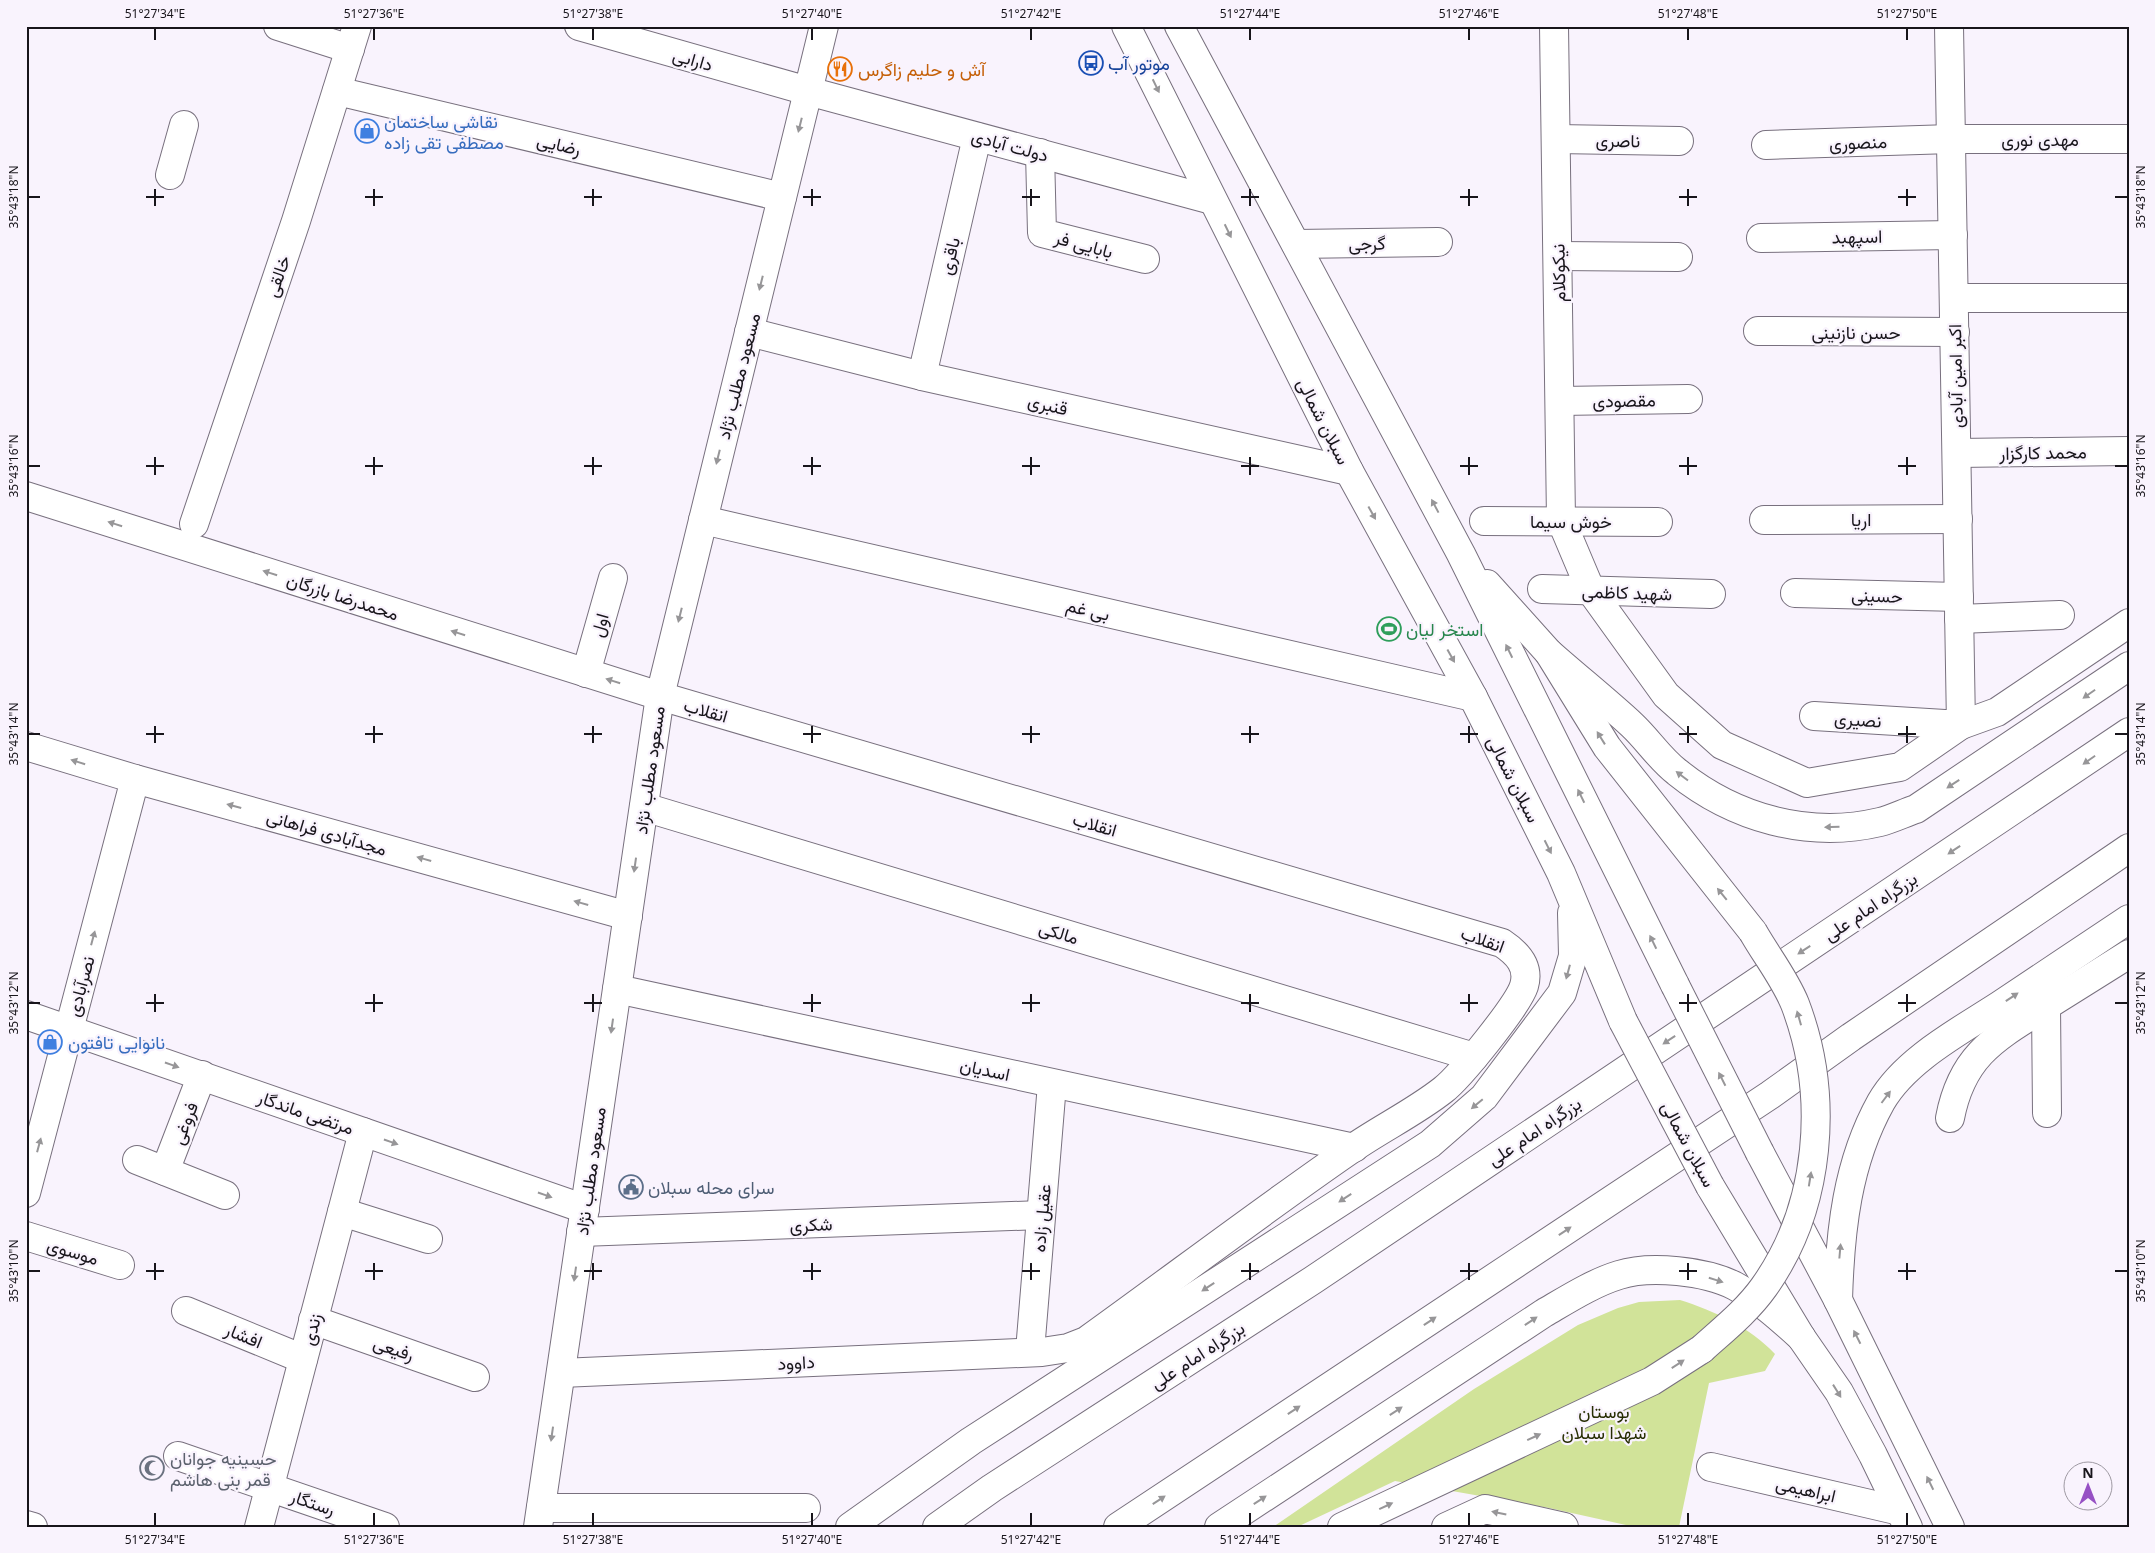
<svg xmlns="http://www.w3.org/2000/svg" width="2155" height="1553" viewBox="0 0 2155 1553" font-family="'Noto Sans',Vazirmatn,sans-serif">
  <style>
    .green { fill: #d1e399 }
    .lines { fill: none; stroke-linecap: round; stroke-linejoin: round }
    .minor-casing { stroke: #78707e; stroke-width: 30 }
    .major-casing { stroke: #78707e; stroke-width: 30 }
    .highway-casing { stroke: #78707e; stroke-width: 30 }
    .minor { stroke: #fff; stroke-width: 28 }
    .major { stroke: #fff; stroke-width: 28 }
    .highway { stroke: #fff; stroke-width: 28 }
    .major-bridge-casing { stroke: #78707e; stroke-width: 30; stroke-linecap: butt }
    .major-bridge { stroke: #fff; stroke-width: 28 }
    .oneway { fill: #979698 }
    .ticks { fill: none; stroke: #18151b; stroke-width: 2 }
    .labels { text-anchor: middle; dominant-baseline: central; stroke-width: 4.5; stroke-linejoin: round; paint-order: stroke }
    .street-label { font-size: 18px; fill: #18151b; stroke: #f9f3fd }
    .transit-label { font-size: 18px; fill: #164399; stroke: #f9f3fd; text-anchor: start }
    .food-label { font-size: 18px; fill: #c56008; stroke: #f9f3fd; text-anchor: start }
    .shop-label { font-size: 18px; fill: #366cbe; stroke: #f9f3fd; text-anchor: start }
    .leisure-label { font-size: 18px; fill: #27864d; stroke: #f9f3fd; text-anchor: start }
    .service-label { font-size: 18px; fill: #4e5e75; stroke: #f9f3fd; text-anchor: start }
    .park-label { font-size: 18px; fill: #272e03; stroke: #f9f3fd }
    .worship-label { font-size: 18px; fill: #5b616d; stroke: #f9f3fd; text-anchor: start }
    .neatline { fill: none; stroke: #18151b; stroke-width: 2 }
    .ticks-label { font-size: 12px; text-anchor: middle; fill: #18151b }
  </style>
  <rect width="100%" height="100%" fill="#f9f3fd"/>
  <path class="green" d="M1680,1300C1714,1311 1750,1327 1775,1354L1765,1371L1709,1383L1679,1527H1635L1549,1508L1395,1481L1297,1527H1273L1474,1389L1578,1325L1618,1308L1639,1302Z"/>
  <g class="lines">
    <g class="minor-casing">
      <g id="minor">
        <path d="M278,26L350,49"/>
        <path d="M579,26L808,91L1212,200"/>
        <path d="M1554,26L1561,520L1591,591L1666,695L1722,745L1807,783L1900,767L1961,725L1997,712L2129,623"/>
        <path d="M337,91L782,197"/>
        <path d="M1556,139L1679,141"/>
        <path d="M1766,145L1951,139H2129"/>
        <path d="M1040,153L1042,233L1145,259"/>
        <path d="M170,175L184,125"/>
        <path d="M1761,238L1953,235"/>
        <path d="M1296,244L1438,242"/>
        <path d="M1558,256L1678,257"/>
        <path d="M1954,298H2129"/>
        <path d="M1758,331L1955,332"/>
        <path d="M749,332L922,376L1349,471"/>
        <path d="M922,376L977,137"/>
        <path d="M1560,401L1688,399"/>
        <path d="M1957,453L2129,451"/>
        <path d="M26,496L660,696L1502,943C1517,953 1530,966 1524,986C1518,1005 1460,1077 1443,1090C1415,1112 1382,1128 1353,1148C1263,1210 1175,1277 1086,1341L1068,1348L1042,1352L561,1373"/>
        <path d="M703,520L1473,697"/>
        <path d="M1764,520L1958,519"/>
        <path d="M1484,521L1658,522"/>
        <path d="M194,524L296,221L357,26"/>
        <path d="M1542,589L1711,594"/>
        <path d="M1795,593L1959,597"/>
        <path d="M1959,619L2060,615"/>
        <path d="M586,673L613,578"/>
        <path d="M1814,716L1961,725L1949,26"/>
        <path d="M26,746L135,779L628,916"/>
        <path d="M644,807L1474,1057"/>
        <path d="M617,989L1354,1148"/>
        <path d="M26,1015L585,1209"/>
        <path d="M2047,1113L2046,1006L2129,954"/>
        <path d="M1950,1118C1962,1055 1995,1038 2046,1006"/>
        <path d="M137,1160L225,1195"/>
        <path d="M165,1171L202,1075"/>
        <path d="M26,1193L135,779"/>
        <path d="M342,1212L428,1239"/>
        <path d="M581,1232L1041,1215"/>
        <path d="M26,1236L120,1265"/>
        <path d="M186,1311L303,1359"/>
        <path d="M313,1320L475,1377"/>
        <path d="M1030,1351L1052,1084"/>
        <path d="M178,1456L385,1527"/>
        <path d="M1711,1467L1900,1511"/>
        <path d="M541,1508H806"/>
        <path d="M26,1525L33,1527"/>
        <path d="M259,1527L363,1132"/>
        <path d="M538,1527L660,696L824,26"/>
        <path d="M1446,1527L1485,1509L1564,1527"/>
      </g>
    </g>
    <g class="major-casing">
      <g id="major">
        <path d="M1126,26L1349,471L1473,697L1561,873L1623,1021"/>
        <path d="M1179,26L1461,554L1675,985"/>
        <path d="M1487,584L1549,653L1607,747L1753,932"/>
        <path d="M1549,653C1576,677 1605,700 1632,725C1648,740 1660,759 1677,772C1734,818 1808,839 1880,822C1892,819 1904,813 1916,809L2129,666"/>
        <path d="M1760,1153L1838,1300L1950,1527"/>
        <path d="M1710,1186L1801,1337L1839,1392L1873,1455L1908,1527"/>
        <path d="M1838,1300C1840,1231 1847,1163 1881,1102C1905,1060 1960,1031 2000,1005C2043,976 2086,948 2129,919"/>
        <path d="M850,1527L971,1441L1430,1144L1484,1097L1562,993L1573,956L1572,913"/>
        <path d="M1219,1527L1544,1313C1568,1299 1593,1283 1619,1275C1650,1265 1706,1271 1735,1286C1759,1299 1781,1319 1801,1337"/>
        <path d="M1342,1527L1652,1381L1702,1349"/>
      </g>
    </g>
    <g class="highway-casing">
      <g id="highway">
        <path d="M937,1527L992,1488L1313,1280L2129,732"/>
        <path d="M1118,1527L1770,1095L1851,1037L2129,848"/>
      </g>
    </g>
    <use href="#minor" class="minor"/>
    <use href="#major" class="major"/>
    <use href="#highway" class="highway"/>
    <g class="major-bridge-casing">
      <g id="major-bridge">
        <path d="M1675,985L1760,1153"/>
        <path d="M1623,1021L1710,1186"/>
        <path d="M1702,1349C1723,1330 1747,1311 1764,1287C1821,1207 1830,1096 1795,1004C1785,979 1766,955 1753,932"/>
      </g>
    </g>
    <use href="#major-bridge" class="major-bridge"/>
  </g>
  <defs><path id="oneway-solid" d="M-6-.8H1V-3.2L6.5 0L1 3.2V.8H-6Z" transform="scale(1.25)"/></defs>
  <g class="oneway">
    <use href="#oneway-solid" transform="translate(1156 86) rotate(64)"/>
    <use href="#oneway-solid" transform="translate(800 125) rotate(104)"/>
    <use href="#oneway-solid" transform="translate(1228 231) rotate(64)"/>
    <use href="#oneway-solid" transform="translate(761 283) rotate(104)"/>
    <use href="#oneway-solid" transform="translate(718 457) rotate(104)"/>
    <use href="#oneway-solid" transform="translate(1435 506) rotate(-118)"/>
    <use href="#oneway-solid" transform="translate(1372 513) rotate(61)"/>
    <use href="#oneway-solid" transform="translate(115 524) rotate(-162)"/>
    <use href="#oneway-solid" transform="translate(270 573) rotate(-162)"/>
    <use href="#oneway-solid" transform="translate(680 615) rotate(104)"/>
    <use href="#oneway-solid" transform="translate(458 633) rotate(-162)"/>
    <use href="#oneway-solid" transform="translate(1509 651) rotate(-116)"/>
    <use href="#oneway-solid" transform="translate(1451 656) rotate(61)"/>
    <use href="#oneway-solid" transform="translate(613 681) rotate(-163)"/>
    <use href="#oneway-solid" transform="translate(2089 694) rotate(145)"/>
    <use href="#oneway-solid" transform="translate(1601 738) rotate(-122)"/>
    <use href="#oneway-solid" transform="translate(2089 760) rotate(145)"/>
    <use href="#oneway-solid" transform="translate(78 762) rotate(-163)"/>
    <use href="#oneway-solid" transform="translate(1682 776) rotate(-143)"/>
    <use href="#oneway-solid" transform="translate(1953 784) rotate(147)"/>
    <use href="#oneway-solid" transform="translate(1581 796) rotate(-116)"/>
    <use href="#oneway-solid" transform="translate(234 806) rotate(-165)"/>
    <use href="#oneway-solid" transform="translate(1832 827) rotate(178)"/>
    <use href="#oneway-solid" transform="translate(1548 847) rotate(63)"/>
    <use href="#oneway-solid" transform="translate(1954 850) rotate(146)"/>
    <use href="#oneway-solid" transform="translate(424 859) rotate(-164)"/>
    <use href="#oneway-solid" transform="translate(635 865) rotate(98)"/>
    <use href="#oneway-solid" transform="translate(1722 894) rotate(-129)"/>
    <use href="#oneway-solid" transform="translate(581 903) rotate(-164)"/>
    <use href="#oneway-solid" transform="translate(93 938) rotate(-75)"/>
    <use href="#oneway-solid" transform="translate(1653 942) rotate(-116)"/>
    <use href="#oneway-solid" transform="translate(1804 950) rotate(147)"/>
    <use href="#oneway-solid" transform="translate(1568 972) rotate(105)"/>
    <use href="#oneway-solid" transform="translate(2012 997) rotate(-34)"/>
    <use href="#oneway-solid" transform="translate(1799 1018) rotate(-106)"/>
    <use href="#oneway-solid" transform="translate(612 1026) rotate(98)"/>
    <use href="#oneway-solid" transform="translate(1669 1040) rotate(146)"/>
    <use href="#oneway-solid" transform="translate(172 1065) rotate(19)"/>
    <use href="#oneway-solid" transform="translate(1722 1079) rotate(-117)"/>
    <use href="#oneway-solid" transform="translate(1886 1097) rotate(-53)"/>
    <use href="#oneway-solid" transform="translate(1477 1104) rotate(140)"/>
    <use href="#oneway-solid" transform="translate(391 1142) rotate(19)"/>
    <use href="#oneway-solid" transform="translate(39 1145) rotate(-75)"/>
    <use href="#oneway-solid" transform="translate(1810 1179) rotate(-81)"/>
    <use href="#oneway-solid" transform="translate(545 1195) rotate(19)"/>
    <use href="#oneway-solid" transform="translate(1345 1198) rotate(147)"/>
    <use href="#oneway-solid" transform="translate(1565 1231) rotate(-34)"/>
    <use href="#oneway-solid" transform="translate(1840 1251) rotate(-85)"/>
    <use href="#oneway-solid" transform="translate(575 1274) rotate(98)"/>
    <use href="#oneway-solid" transform="translate(1716 1280) rotate(17)"/>
    <use href="#oneway-solid" transform="translate(1208 1287) rotate(147)"/>
    <use href="#oneway-solid" transform="translate(1430 1321) rotate(-34)"/>
    <use href="#oneway-solid" transform="translate(1531 1321) rotate(-34)"/>
    <use href="#oneway-solid" transform="translate(1857 1337) rotate(-117)"/>
    <use href="#oneway-solid" transform="translate(1678 1364) rotate(-33)"/>
    <use href="#oneway-solid" transform="translate(1837 1391) rotate(58)"/>
    <use href="#oneway-solid" transform="translate(1294 1410) rotate(-34)"/>
    <use href="#oneway-solid" transform="translate(1396 1411) rotate(-33)"/>
    <use href="#oneway-solid" transform="translate(552 1434) rotate(98)"/>
    <use href="#oneway-solid" transform="translate(1534 1437) rotate(-25)"/>
    <use href="#oneway-solid" transform="translate(1930 1483) rotate(-116)"/>
    <use href="#oneway-solid" transform="translate(1159 1500) rotate(-33)"/>
    <use href="#oneway-solid" transform="translate(1260 1500) rotate(-33)"/>
    <use href="#oneway-solid" transform="translate(1386 1506) rotate(-25)"/>
    <use href="#oneway-solid" transform="translate(1499 1513) rotate(-168)"/>
  </g>
  <path class="ticks" d="M155,28V40M374,28V40M593,28V40M812,28V40M1031,28V40M1250,28V40M1469,28V40M1688,28V40M1907,28V40M155,189V206M374,189V206M593,189V206M812,189V206M1031,189V206M1250,189V206M1469,189V206M1688,189V206M1907,189V206M28,197H40M146,197H164M365,197H383M584,197H602M803,197H821M1022,197H1040M1241,197H1259M1460,197H1478M1679,197H1697M1898,197H1916M2115,197H2128M155,457V475M374,457V475M593,457V475M812,457V475M1031,457V475M1250,457V475M1469,457V475M1688,457V475M1907,457V475M28,466H40M146,466H164M365,466H383M584,466H602M803,466H821M1022,466H1040M1241,466H1259M1460,466H1478M1679,466H1697M1898,466H1916M2115,466H2128M155,726V743M374,726V743M593,726V743M812,726V743M1031,726V743M1250,726V743M1469,726V743M1688,726V743M1907,726V743M28,734H40M146,734H164M365,734H383M584,734H602M803,734H821M1022,734H1040M1241,734H1259M1460,734H1478M1679,734H1697M1898,734H1916M2115,734H2128M155,994V1012M374,994V1012M593,994V1012M812,994V1012M1031,994V1012M1250,994V1012M1469,994V1012M1688,994V1012M1907,994V1012M28,1003H40M146,1003H164M365,1003H383M584,1003H602M803,1003H821M1022,1003H1040M1241,1003H1259M1460,1003H1478M1679,1003H1697M1898,1003H1916M2115,1003H2128M155,1263V1280M374,1263V1280M593,1263V1280M812,1263V1280M1031,1263V1280M1250,1263V1280M1469,1263V1280M1688,1263V1280M1907,1263V1280M28,1271H40M146,1271H164M365,1271H383M584,1271H602M803,1271H821M1022,1271H1040M1241,1271H1259M1460,1271H1478M1679,1271H1697M1898,1271H1916M2115,1271H2128M155,1513V1526M374,1513V1526M593,1513V1526M812,1513V1526M1031,1513V1526M1250,1513V1526M1469,1513V1526M1688,1513V1526M1907,1513V1526"/>
  <defs>
    <g id="bus-ring" transform="scale(1.25)"><circle r="9.5" fill="#f9f3fd" stroke="#1a4fb4" stroke-width="1.5"/><path d="M-5-6H5V4H4V6H2V4H-2V6H-4V4H-5ZM-3.5-4V0h7V-4ZM-3.5 1.2v1.5H-2V1.2ZM2 1.2v1.5H3.5V1.2Z" fill="#1a4fb4"/></g>
    <g id="restaurant-ring" transform="scale(1.25)"><circle r="9.5" fill="#f9f3fd" stroke="#e8710a" stroke-width="1.5"/><path d="M-5-6h1v4h1v-4h1v4h1v-4h1v5L-1.5 .5V6h-2V.5L-5-1ZM5-6V6H3V1.5H1.5Q1.5-4 5-6Z" fill="#e8710a"/></g>
    <g id="shop-ring" transform="scale(1.25)"><circle r="9.5" fill="#f9f3fd" stroke="#3f7fe0" stroke-width="1.5"/><path d="M-5-2.5h2.3a2.7 3.5 0 0 1 5.4 0H5L5.5 6h-11ZM-1.5-2.5h3a1.5 2.3 0 0 0-3 0Z" fill="#3f7fe0"/></g>
    <g id="stadium-ring" transform="scale(1.25)"><circle r="9.5" fill="#f9f3fd" stroke="#2e9e5b" stroke-width="1.5"/><path d="M0-5a6.5 5 0 1 0 0 10a6.5 5 0 1 0 0-10ZM-3.5-1.8h7v3.6h-7Z" fill="#2e9e5b"/></g>
    <g id="civic-ring" transform="scale(1.25)"><circle r="9.5" fill="#f9f3fd" stroke="#5c6f8a" stroke-width="1.5"/><path d="M-.6-6.5H3V-4.5H.6V-3L4-1V1h2V6H-6V1h2V-1L-.6-3ZM-1.2 2.5V6h2.4V2.5Z" fill="#5c6f8a"/></g>
    <g id="mosque-ring" transform="scale(1.25)"><circle r="9.5" fill="#f9f3fd" stroke="#6b7280" stroke-width="1.5"/><path d="M3.5-4.9A6 6 0 1 0 3.5 4.9A5 5 0 1 1 3.5-4.9Z" fill="#6b7280"/></g>
  </defs>
  <g fill-rule="evenodd">
    <use href="#bus-ring" x="1091" y="63"/>
    <use href="#restaurant-ring" x="840" y="69"/>
    <use href="#shop-ring" x="367" y="131"/>
    <use href="#stadium-ring" x="1389" y="629"/>
    <use href="#shop-ring" x="50" y="1042"/>
    <use href="#civic-ring" x="631" y="1187"/>
    <use href="#mosque-ring" x="152" y="1468"/>
  </g>
  <g class="labels">
    <g class="street-label">
      <text transform="translate(693 59) rotate(16)">دارابی</text>
      <text x="2040" y="139">مهدی نوری</text>
      <text transform="translate(1618 140) rotate(1)">ناصری</text>
      <text transform="translate(1858 142) rotate(-2)">منصوری</text>
      <text transform="translate(559 144) rotate(13)">رضایی</text>
      <text transform="translate(1010 145) rotate(15)">دولت آبادی</text>
      <text transform="translate(1857 236) rotate(-1)">اسپهبد</text>
      <text transform="translate(1367 243) rotate(-1)">گرجی</text>
      <text transform="translate(1084 244) rotate(15)">بابایی فر</text>
      <text transform="translate(949 256) rotate(-77)">باقری</text>
      <text transform="translate(1558 273) rotate(-91)">نیکوکلام</text>
      <text transform="translate(277 276) rotate(-71)">خالقی</text>
      <text x="1856" y="332">حسن نازنینی</text>
      <text transform="translate(738 376) rotate(-76)">مسعود مطلب نژاد</text>
      <text transform="translate(1955 376) rotate(-91)">اکبر امین آبادی</text>
      <text transform="translate(1624 400) rotate(-1)">مقصودی</text>
      <text transform="translate(1048 404) rotate(13)">قنبری</text>
      <text transform="translate(1324 421) rotate(63)">سبلان شمالی</text>
      <text transform="translate(2043 452) rotate(-1)">محمد کارگزار</text>
      <text x="1861" y="519">اریا</text>
      <text x="1571" y="521">خوش سیما</text>
      <text transform="translate(1627 592) rotate(2)">شهید کاظمی</text>
      <text transform="translate(1877 595) rotate(2)">حسینی</text>
      <text transform="translate(343 596) rotate(18)">محمدرضا بازرگان</text>
      <text transform="translate(1088 609) rotate(13)">بی غم</text>
      <text transform="translate(599 625) rotate(-74)">اول</text>
      <text transform="translate(706 710) rotate(16)">انقلاب</text>
      <text transform="translate(1858 719) rotate(4)">نصیری</text>
      <text transform="translate(649 770) rotate(-82)">مسعود مطلب نژاد</text>
      <text transform="translate(1514 779) rotate(63)">سبلان شمالی</text>
      <text transform="translate(1095 824) rotate(16)">انقلاب</text>
      <text transform="translate(327 832) rotate(16)">مجدآبادی فراهانی</text>
      <text transform="translate(1870 906) rotate(-34)">بزرگراه امام علی</text>
      <text transform="translate(1059 932) rotate(17)">مالکی</text>
      <text transform="translate(1483 939) rotate(20)">انقلاب</text>
      <text transform="translate(80 986) rotate(-75)">نصرآبادی</text>
      <text transform="translate(985 1069) rotate(12)">اسدیان</text>
      <text transform="translate(306 1112) rotate(19)">مرتضی ماندگار</text>
      <text transform="translate(184 1123) rotate(-69)">فروغی</text>
      <text transform="translate(1534 1131) rotate(-34)">بزرگراه امام علی</text>
      <text transform="translate(1689 1144) rotate(62)">سبلان شمالی</text>
      <text transform="translate(590 1171) rotate(-82)">مسعود مطلب نژاد</text>
      <text transform="translate(1041 1218) rotate(-85)">عقیل زاده</text>
      <text transform="translate(811 1224) rotate(-2)">شکری</text>
      <text transform="translate(73 1251) rotate(17)">موسوی</text>
      <text transform="translate(311 1329) rotate(-75)">زندی</text>
      <text transform="translate(244 1335) rotate(22)">افشار</text>
      <text transform="translate(394 1348) rotate(19)">رفیعی</text>
      <text transform="translate(1197 1355) rotate(-33)">بزرگراه امام علی</text>
      <text transform="translate(796 1362) rotate(-3)">داوود</text>
      <text transform="translate(1806 1489) rotate(13)">ابراهیمی</text>
      <text transform="translate(313 1502) rotate(19)">رستگار</text>
    </g>
    <g class="transit-label">
      <text x="1108" y="63">موتور آب</text>
    </g>
    <g class="food-label">
      <text x="858" y="69">آش و حلیم زاگرس</text>
    </g>
    <g class="shop-label">
      <text x="384" y="121">نقاشی ساختمان<tspan x="384" dy="21">مصطفی تقی زاده</tspan></text>
      <text x="68" y="1042">نانوایی تافتون</text>
    </g>
    <g class="leisure-label">
      <text x="1406" y="629">استخر لیان</text>
    </g>
    <g class="service-label">
      <text x="648" y="1187">سرای محله سبلان</text>
    </g>
    <g class="park-label">
      <text x="1604" y="1411">بوستان<tspan x="1604" dy="21">شهدا سبلان</tspan></text>
    </g>
    <g class="worship-label">
      <text x="170" y="1458">حسینیه جوانان<tspan x="170" dy="21">قمر بنی هاشم</tspan></text>
    </g>
  </g>
  <rect width="2155" height="1553" fill="none" stroke="#f9f3fd" stroke-width="55"/>
  <g transform="translate(2088 1486)"><circle r="24" fill="#f9f3fd" stroke="#9f9aa3"/>
  <path d="M0-4L9 19L0 12L-9 19Z" fill="#9650c4"/>
  <text y="-8" font-size="14" font-weight="bold" text-anchor="middle" fill="#18151b">N</text>
  </g>
  <rect x="28" y="28" width="2100" height="1498" class="neatline"/>
  <g class="ticks-label">
    <text x="155" y="18">51°27'34"E</text>
    <text x="374" y="18">51°27'36"E</text>
    <text x="593" y="18">51°27'38"E</text>
    <text x="812" y="18">51°27'40"E</text>
    <text x="1031" y="18">51°27'42"E</text>
    <text x="1250" y="18">51°27'44"E</text>
    <text x="1469" y="18">51°27'46"E</text>
    <text x="1688" y="18">51°27'48"E</text>
    <text x="1907" y="18">51°27'50"E</text>
    <text transform="translate(14 197) rotate(-90)" y="4">35°43'18"N</text>
    <text transform="translate(2141 197) rotate(-90)" y="4">35°43'18"N</text>
    <text transform="translate(14 466) rotate(-90)" y="4">35°43'16"N</text>
    <text transform="translate(2141 466) rotate(-90)" y="4">35°43'16"N</text>
    <text transform="translate(14 734) rotate(-90)" y="4">35°43'14"N</text>
    <text transform="translate(2141 734) rotate(-90)" y="4">35°43'14"N</text>
    <text transform="translate(14 1003) rotate(-90)" y="4">35°43'12"N</text>
    <text transform="translate(2141 1003) rotate(-90)" y="4">35°43'12"N</text>
    <text transform="translate(14 1271) rotate(-90)" y="4">35°43'10"N</text>
    <text transform="translate(2141 1271) rotate(-90)" y="4">35°43'10"N</text>
    <text x="155" y="1544">51°27'34"E</text>
    <text x="374" y="1544">51°27'36"E</text>
    <text x="593" y="1544">51°27'38"E</text>
    <text x="812" y="1544">51°27'40"E</text>
    <text x="1031" y="1544">51°27'42"E</text>
    <text x="1250" y="1544">51°27'44"E</text>
    <text x="1469" y="1544">51°27'46"E</text>
    <text x="1688" y="1544">51°27'48"E</text>
    <text x="1907" y="1544">51°27'50"E</text>
  </g>
</svg>
